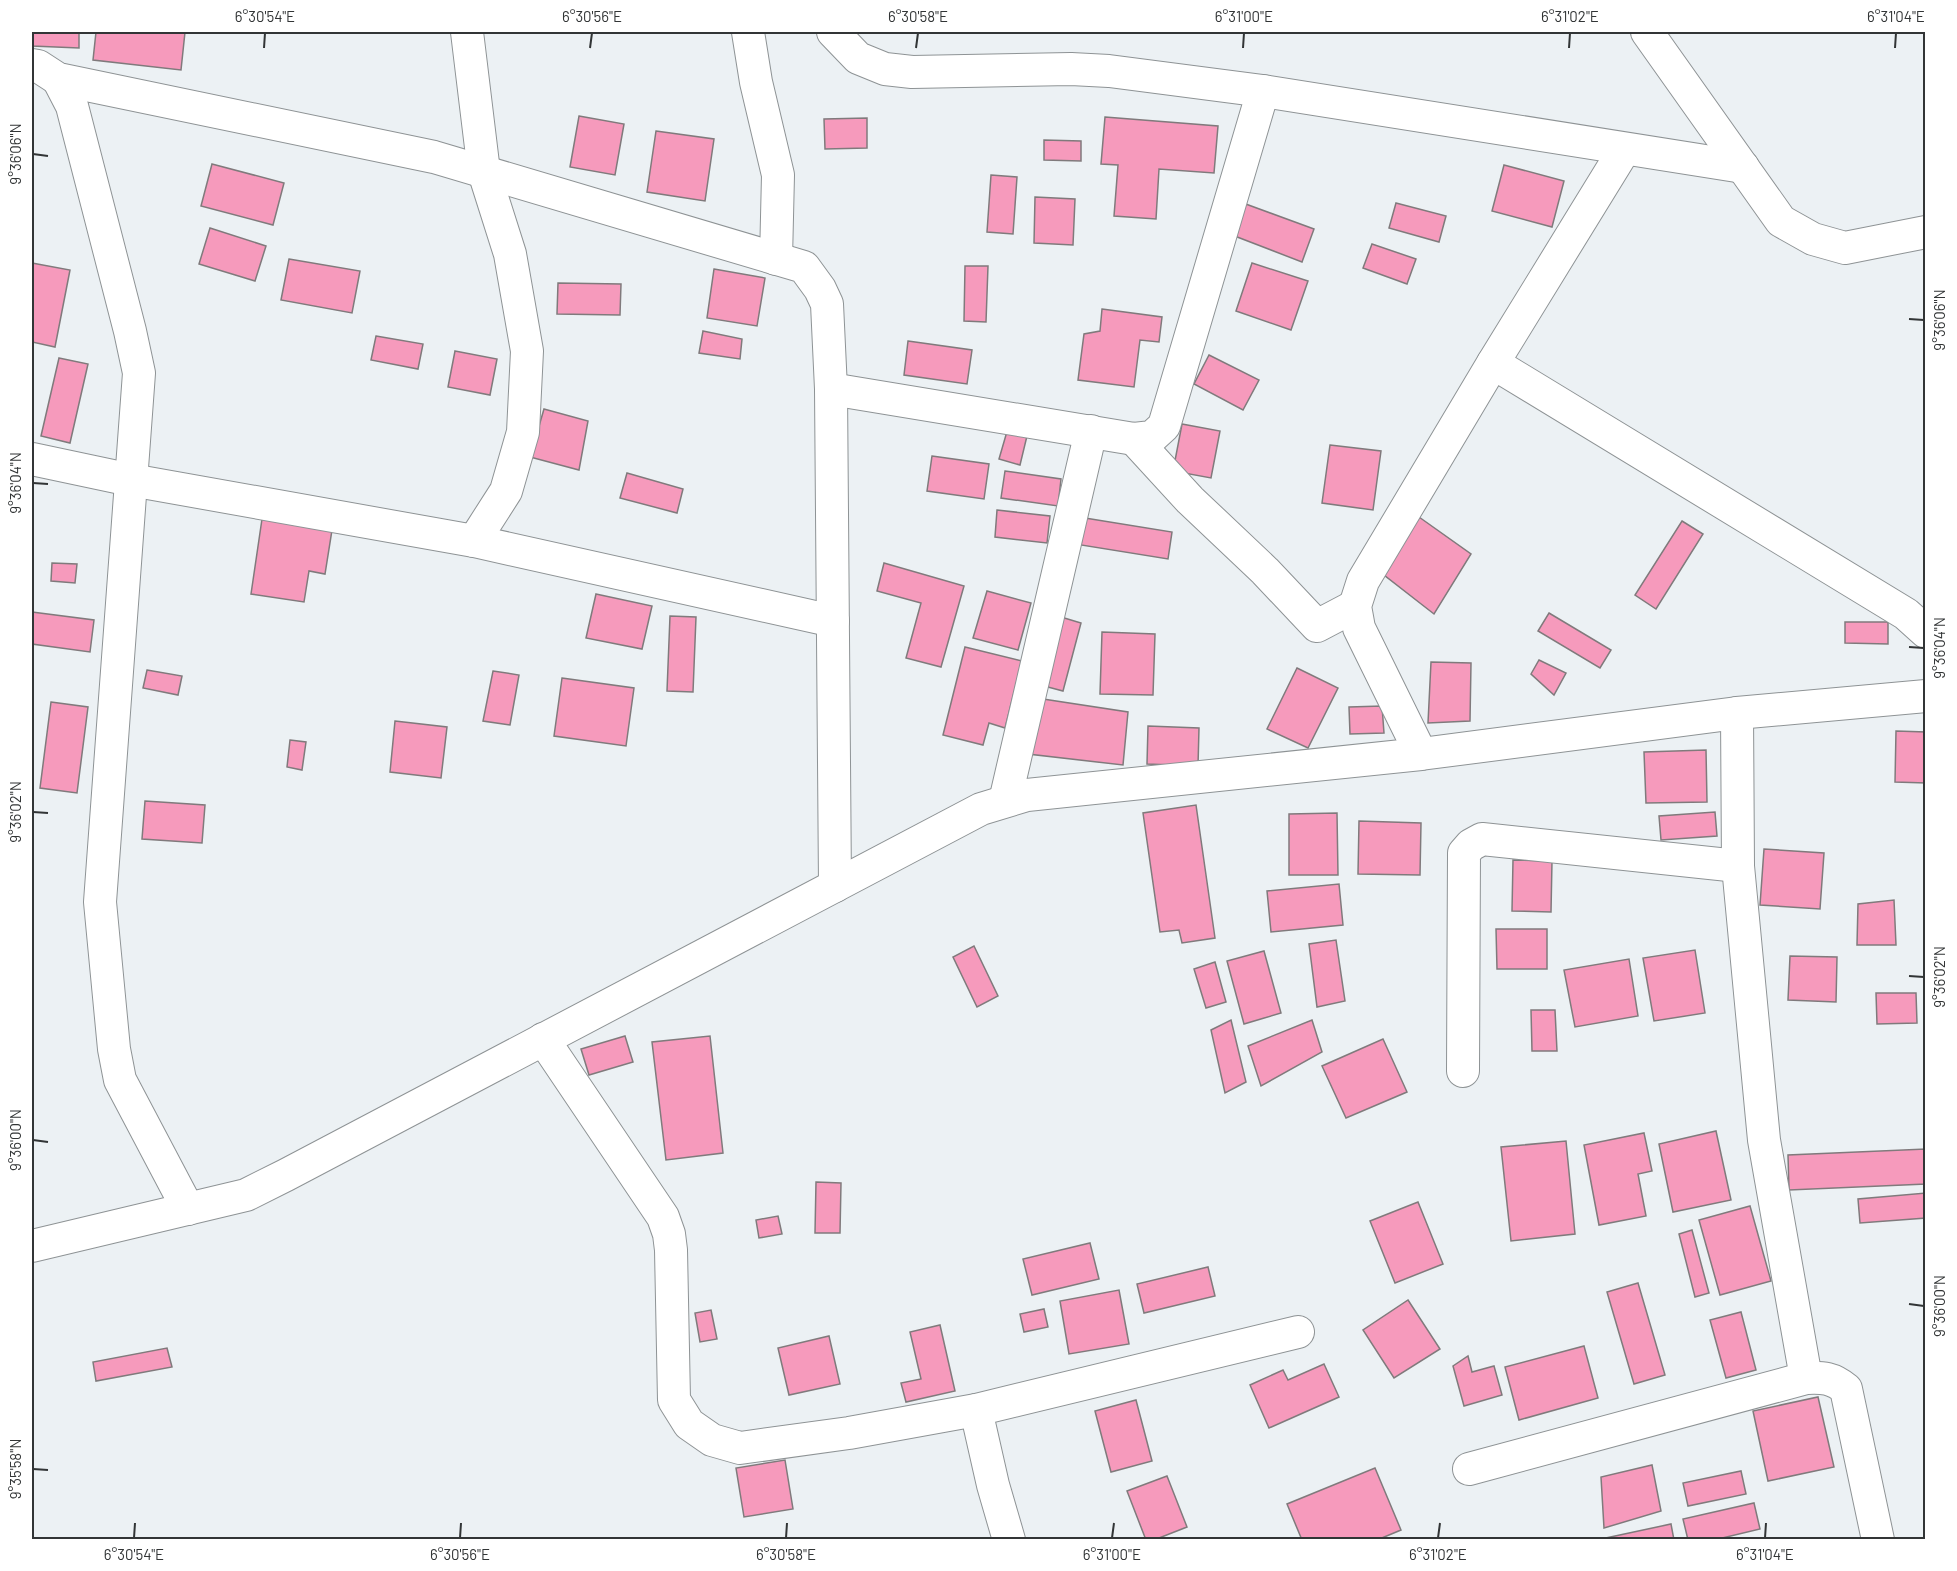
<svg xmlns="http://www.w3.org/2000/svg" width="1957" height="1571" viewBox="0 0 1957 1571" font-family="Barlow,sans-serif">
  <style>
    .building { fill: #f69abc; stroke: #807a7c; stroke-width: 1.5 }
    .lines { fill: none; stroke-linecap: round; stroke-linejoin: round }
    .street-casing { stroke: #8e9395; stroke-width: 34 }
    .street { stroke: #fff; stroke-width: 32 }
    .ticks { fill: none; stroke: #323536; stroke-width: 2 }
    .neatline { fill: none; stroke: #323536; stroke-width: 2 }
    .ticks-label { font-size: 15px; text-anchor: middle; fill: #323536 }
  </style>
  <rect width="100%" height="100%" fill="#ecf1f4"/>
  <g class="building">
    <path d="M32,32H79V48L32,46Z"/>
    <path d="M96,32H185L181,70L93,60Z"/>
    <path d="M579,116L624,124L615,175L570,167Z"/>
    <path d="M1105,117L1218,126L1214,173L1159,169L1156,219L1114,216L1118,165L1101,164Z"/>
    <path d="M867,118V148L825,149L824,119Z"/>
    <path d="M656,131L714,139L705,201L647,192Z"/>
    <path d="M1044,140L1081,141V161L1044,160Z"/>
    <path d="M212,164L284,183L273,225L201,206Z"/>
    <path d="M1504,165L1564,181L1552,227L1492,211Z"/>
    <path d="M991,175L1017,177L1013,234L987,232Z"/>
    <path d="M1035,197L1075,199L1073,245L1034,243Z"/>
    <path d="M1243,203L1314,229L1302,262L1232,235Z"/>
    <path d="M1396,203L1446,216L1439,242L1389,228Z"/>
    <path d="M210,228L266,246L255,281L199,264Z"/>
    <path d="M1372,244L1416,259L1407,284L1363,268Z"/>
    <path d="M289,259L360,271L352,313L281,300Z"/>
    <path d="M32,263L70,270L55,347L32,342Z"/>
    <path d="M1252,263L1308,281L1291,330L1236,311Z"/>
    <path d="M965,266H988L986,322L964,321Z"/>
    <path d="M714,269L765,278L757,326L707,318Z"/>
    <path d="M558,283L621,284L620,315L557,314Z"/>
    <path d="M1102,309L1162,317L1159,342L1140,340L1134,387L1078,380L1084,334L1100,331Z"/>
    <path d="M703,331L742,339L740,359L699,353Z"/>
    <path d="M376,336L423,344L418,369L371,360Z"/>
    <path d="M908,341L972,350L967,384L904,375Z"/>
    <path d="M455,351L497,359L490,395L448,387Z"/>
    <path d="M1209,355L1259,380L1243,410L1194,384Z"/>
    <path d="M59,358L88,364L70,443L41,436Z"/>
    <path d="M544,409L588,421L579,470L530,457Z"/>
    <path d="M1182,424L1220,431L1211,478L1173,471Z"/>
    <path d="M1008,428L1027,436L1020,465L999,459Z"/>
    <path d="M1330,445L1381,451L1373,510L1322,503Z"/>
    <path d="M932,456L989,464L984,499L927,491Z"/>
    <path d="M1005,471L1061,479L1058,506L1001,498Z"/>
    <path d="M627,473L683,489L677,513L620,498Z"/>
    <path d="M997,510L1050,516L1047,543L995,537Z"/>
    <path d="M1419,517L1471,554L1434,614L1384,575Z"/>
    <path d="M1085,518L1172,532L1168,559L1081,545Z"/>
    <path d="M262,519L332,530L325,574L309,571L304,602L251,594Z"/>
    <path d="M1682,521L1703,534L1656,609L1635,595Z"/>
    <path d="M52,563L77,564L75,583L51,581Z"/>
    <path d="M884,563L964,586L941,667L906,658L921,603L877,591Z"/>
    <path d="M987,591L1031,603L1018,650L973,638Z"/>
    <path d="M596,594L652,606L642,649L586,638Z"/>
    <path d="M32,612L94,620L90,652L32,644Z"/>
    <path d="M1549,613L1611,650L1600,668L1538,631Z"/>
    <path d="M670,616L696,617L693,692L667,691Z"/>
    <path d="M1061,617L1081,623L1063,691L1044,686Z"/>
    <path d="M1845,622H1888V644L1845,643Z"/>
    <path d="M1102,632L1155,634L1153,695L1100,694Z"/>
    <path d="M965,647L1022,661L1005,728L989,723L983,745L943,735Z"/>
    <path d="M1539,660L1566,673L1554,695L1531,674Z"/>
    <path d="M1431,662L1471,663L1470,721L1428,723Z"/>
    <path d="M1297,668L1338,688L1308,748L1267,729Z"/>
    <path d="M147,670L182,676L178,695L143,688Z"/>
    <path d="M493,671L519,675L510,725L483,721Z"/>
    <path d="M562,678L634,688L626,746L554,736Z"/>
    <path d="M1043,699L1128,712L1123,765L1028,754Z"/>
    <path d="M51,702L88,707L77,793L40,788Z"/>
    <path d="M1382,706L1384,733L1350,734L1349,707Z"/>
    <path d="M395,721L447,727L441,778L390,772Z"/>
    <path d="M1148,726L1199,728L1198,766L1147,764Z"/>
    <path d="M1896,731L1926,732V783L1895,782Z"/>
    <path d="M290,740L306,742L302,770L287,767Z"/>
    <path d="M1706,750L1707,802L1646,803L1644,752Z"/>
    <path d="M145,801L205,805L202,843L142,839Z"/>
    <path d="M1196,805L1215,938L1182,943L1179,930L1160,932L1143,813Z"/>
    <path d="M1715,812L1717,836L1661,840L1659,816Z"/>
    <path d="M1337,813L1338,875H1289V814Z"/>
    <path d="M1359,821L1421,823L1420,875L1358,874Z"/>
    <path d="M1764,849L1824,853L1820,909L1760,905Z"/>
    <path d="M1513,860L1552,861L1551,912L1512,911Z"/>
    <path d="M1339,884L1343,925L1271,932L1267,891Z"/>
    <path d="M1894,900L1896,945H1857L1858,904Z"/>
    <path d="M1496,929H1547V969H1497Z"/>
    <path d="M1336,940L1345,1001L1317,1007L1309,944Z"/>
    <path d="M974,946L998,996L977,1007L953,957Z"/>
    <path d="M1695,950L1705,1013L1654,1021L1643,958Z"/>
    <path d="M1264,951L1281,1013L1244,1024L1227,961Z"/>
    <path d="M1790,956L1837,957L1836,1002L1788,1000Z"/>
    <path d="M1629,959L1638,1016L1575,1027L1564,970Z"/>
    <path d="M1215,962L1226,1002L1206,1008L1194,969Z"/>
    <path d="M1876,993H1916L1917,1023L1877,1024Z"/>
    <path d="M1531,1010H1555L1557,1051H1532Z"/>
    <path d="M1231,1020L1246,1082L1225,1093L1211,1030Z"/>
    <path d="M1312,1020L1322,1052L1261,1086L1248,1046Z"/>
    <path d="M625,1036L633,1062L589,1075L581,1049Z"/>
    <path d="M710,1036L723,1153L666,1160L652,1042Z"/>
    <path d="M1383,1039L1407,1092L1346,1118L1322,1066Z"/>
    <path d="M1716,1131L1731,1200L1673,1212L1659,1144Z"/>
    <path d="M1644,1133L1652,1171L1638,1174L1646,1216L1599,1225L1584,1145Z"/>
    <path d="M1566,1141L1575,1234L1511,1241L1501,1147Z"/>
    <path d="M1926,1149V1184L1789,1190L1788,1155Z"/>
    <path d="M816,1182L841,1183L840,1233H815Z"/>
    <path d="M1926,1193V1218L1860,1223L1858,1199Z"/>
    <path d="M1418,1202L1443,1264L1395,1283L1370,1221Z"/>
    <path d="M1750,1206L1771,1281L1720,1295L1699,1220Z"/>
    <path d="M778,1216L782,1234L759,1238L756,1220Z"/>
    <path d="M1692,1230L1709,1293L1695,1297L1679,1234Z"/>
    <path d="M1090,1243L1099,1279L1032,1295L1023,1259Z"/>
    <path d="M1208,1267L1215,1296L1144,1313L1137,1284Z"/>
    <path d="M1638,1283L1665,1375L1634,1384L1607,1292Z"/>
    <path d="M1119,1290L1129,1344L1069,1354L1060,1301Z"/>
    <path d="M1408,1300L1440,1349L1394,1378L1363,1330Z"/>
    <path d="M1044,1309L1048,1327L1024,1332L1020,1314Z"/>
    <path d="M711,1310L717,1339L700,1342L695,1313Z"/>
    <path d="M1741,1312L1756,1370L1726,1378L1710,1320Z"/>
    <path d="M940,1325L955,1391L906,1402L901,1383L921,1379L910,1332Z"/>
    <path d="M829,1336L840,1384L789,1395L778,1348Z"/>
    <path d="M1584,1346L1598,1398L1519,1420L1505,1367Z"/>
    <path d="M167,1348L172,1367L96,1381L93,1362Z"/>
    <path d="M1468,1356L1472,1372L1494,1366L1502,1395L1464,1406L1453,1366Z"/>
    <path d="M1324,1364L1339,1397L1269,1428L1250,1385L1283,1370L1288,1380Z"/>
    <path d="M1818,1397L1834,1467L1768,1481L1753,1411Z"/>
    <path d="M1136,1400L1152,1461L1111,1472L1095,1411Z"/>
    <path d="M785,1460L793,1509L744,1517L736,1468Z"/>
    <path d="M1652,1465L1661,1511L1604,1528L1601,1477Z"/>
    <path d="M1375,1468L1401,1530L1377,1540H1302L1287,1504Z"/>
    <path d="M1741,1471L1746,1494L1688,1506L1683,1483Z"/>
    <path d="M1167,1476L1187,1527L1154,1540H1146L1127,1491Z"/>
    <path d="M1754,1503L1760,1529L1714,1540H1688L1683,1519Z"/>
    <path d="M1671,1524L1674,1540L1601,1539Z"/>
  </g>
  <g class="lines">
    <g class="street-casing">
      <g id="street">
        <path d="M467,32L484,172L510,254L527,351L523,432L506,491L474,541"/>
        <path d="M748,32L756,82L778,175L776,259"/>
        <path d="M833,32L858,58L885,69L912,72L1071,69L1109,71L1263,91L1743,167"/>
        <path d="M1647,32L1781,221L1813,239L1845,248L1926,232"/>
        <path d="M32,65L38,66L58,79L434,157L804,267L820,289L827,304L831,389L835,886"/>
        <path d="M58,79L72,106L130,331L139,373L100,902L114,1049L120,1080L188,1209"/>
        <path d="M1493,363L1906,614L1926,632"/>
        <path d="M831,389L1134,439L1152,437L1164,426L1263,91"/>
        <path d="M1134,439L1190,500L1265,571L1317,626L1355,606"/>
        <path d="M32,459L131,480L474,541L833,621"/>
        <path d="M1737,713L1738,866L1764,1140L1806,1378"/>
        <path d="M1421,754L1359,628L1355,606L1363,581L1493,363L1624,150"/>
        <path d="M1005,801L1091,431"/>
        <path d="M543,1039L663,1217L669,1234L671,1250L674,1400L689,1424L712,1440L740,1448L849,1433L976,1410L1298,1332"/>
        <path d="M1463,1071L1464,853L1471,845L1482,839L1738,866"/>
        <path d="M32,1246L246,1195L286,1175L981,809L1027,795L1421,754L1737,713L1926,696"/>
        <path d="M976,1410L993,1485L1009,1540"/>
        <path d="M1469,1469L1806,1378C1823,1377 1833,1378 1846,1389L1878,1540"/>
      </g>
    </g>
    <use href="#street" class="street"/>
  </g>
  <path class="ticks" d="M264,48L265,33M590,48L592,33M916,48L918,33M1243,48L1244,33M1569,48L1570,33M1895,48L1896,33M33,154L48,156M1909,319L1924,320M33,483L48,484M1909,647L1924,648M33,812L48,813M1909,976L1924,977M33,1140L48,1142M1909,1304L1924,1306M33,1469L48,1470M134,1538L135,1523M460,1538L461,1523M786,1538L787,1523M1112,1538L1114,1523M1438,1538L1440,1523M1765,1538L1766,1523"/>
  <rect width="1957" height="1571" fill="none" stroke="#ffffff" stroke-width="66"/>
  <rect x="33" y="33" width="1891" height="1505" class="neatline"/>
  <g class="ticks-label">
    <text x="265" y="22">6°30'54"E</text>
    <text x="592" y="22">6°30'56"E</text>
    <text x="918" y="22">6°30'58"E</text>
    <text x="1244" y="22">6°31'00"E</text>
    <text x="1570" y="22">6°31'02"E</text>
    <text x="1896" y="22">6°31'04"E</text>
    <text transform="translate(16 154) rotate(-90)" y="5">9°36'06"N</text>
    <text transform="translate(1940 320) rotate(-90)" y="5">9°36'06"N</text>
    <text transform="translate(16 483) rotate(-90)" y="5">9°36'04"N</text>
    <text transform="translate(1940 648) rotate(-90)" y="5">9°36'04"N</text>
    <text transform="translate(16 812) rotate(-90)" y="5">9°36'02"N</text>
    <text transform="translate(1940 977) rotate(-90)" y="5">9°36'02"N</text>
    <text transform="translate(16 1140) rotate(-90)" y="5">9°36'00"N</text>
    <text transform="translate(1940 1306) rotate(-90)" y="5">9°36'00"N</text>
    <text transform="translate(16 1469) rotate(-90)" y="5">9°35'58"N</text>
    <text x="134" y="1560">6°30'54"E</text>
    <text x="460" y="1560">6°30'56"E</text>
    <text x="786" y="1560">6°30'58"E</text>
    <text x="1112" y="1560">6°31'00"E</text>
    <text x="1438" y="1560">6°31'02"E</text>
    <text x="1765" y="1560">6°31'04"E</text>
  </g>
</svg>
